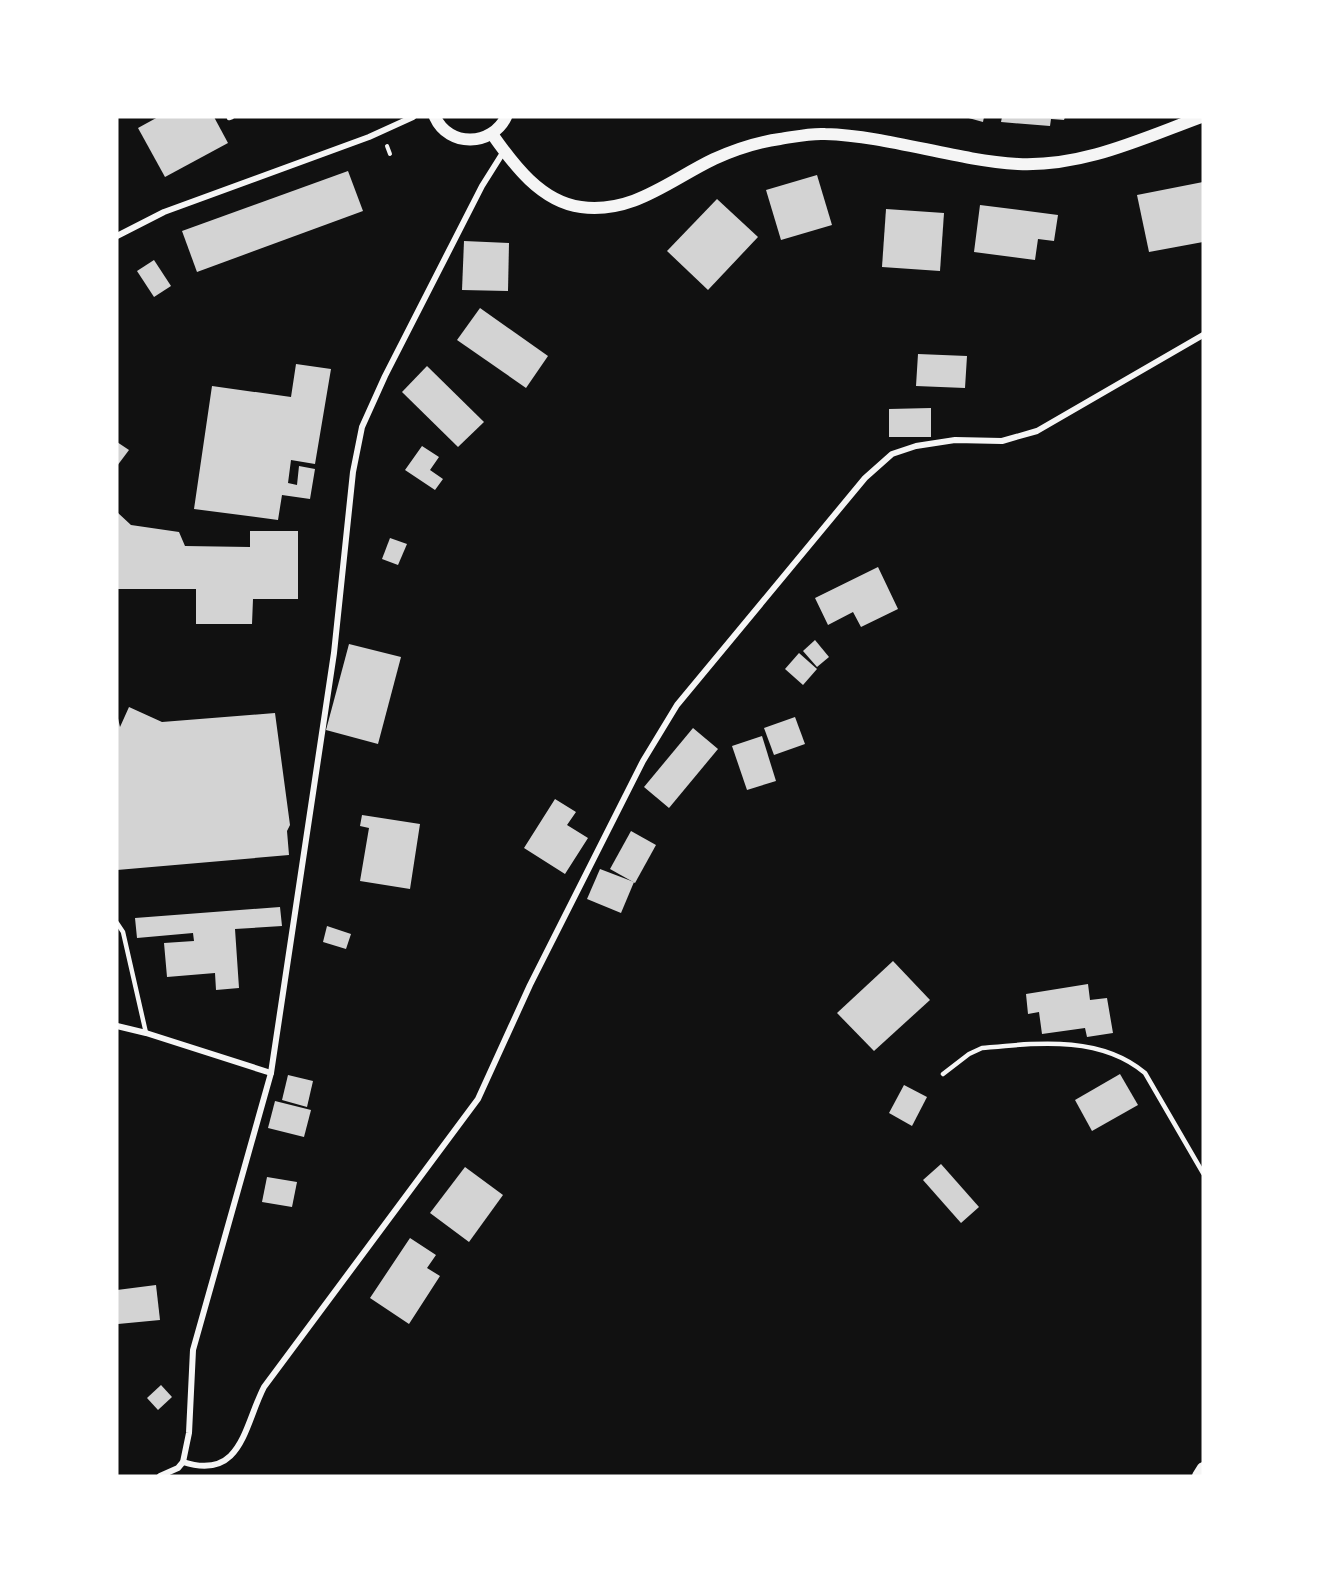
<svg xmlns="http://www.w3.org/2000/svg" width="1320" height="1593" viewBox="0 0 1320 1593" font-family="Signika,sans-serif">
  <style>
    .building { fill: #d3d3d3 }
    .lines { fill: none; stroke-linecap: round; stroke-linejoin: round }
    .path { stroke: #f5f5f5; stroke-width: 4 }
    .service { stroke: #f5f5f5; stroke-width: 4.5 }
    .minor { stroke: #f5f5f5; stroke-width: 6 }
    .secondary { stroke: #f5f5f5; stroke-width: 12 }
  </style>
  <rect width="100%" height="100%" fill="#111"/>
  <g class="building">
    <path d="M158,117H214L228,143L165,177L138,128Z"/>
    <path d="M965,117H984L983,122Z"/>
    <path d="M1002,117H1065L1064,120L1051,119L1050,126L1001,122Z"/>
    <path d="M348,171L363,211L197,272L182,231Z"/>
    <path d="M817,175L832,225L781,240L766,190Z"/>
    <path d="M1203,182V242L1149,252L1137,195Z"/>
    <path d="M717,199L758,237L708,290L667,251Z"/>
    <path d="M980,205L1058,215L1054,241L1038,239L1035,260L974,252Z"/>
    <path d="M886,209L944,213L940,271L882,267Z"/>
    <path d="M464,241L509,243L508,291L462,290Z"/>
    <path d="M154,260L171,286L154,297L137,271Z"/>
    <path d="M480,308L548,356L526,388L457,340Z"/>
    <path d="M918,354L967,356L965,388L916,386Z"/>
    <path d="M296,364L331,369L315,464L291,460L288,483L297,485L299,466L315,469L310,499L282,495L278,520L194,509L212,386L291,397Z"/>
    <path d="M427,366L484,422L458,447L402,392Z"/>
    <path d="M931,408V437H889V409Z"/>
    <path d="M117,442L129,450L117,466Z"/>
    <path d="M422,446L439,457L430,470L443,479L435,490L405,470Z"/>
    <path d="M117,512L131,525L179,532L185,546L250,547V531H298V599H253L252,624H196V589H117Z"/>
    <path d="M390,538L407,544L398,565L382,559Z"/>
    <path d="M878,567L898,609L861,627L853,612L828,625L815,598Z"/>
    <path d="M815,640L829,657L817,667L803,651Z"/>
    <path d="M349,644L401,657L378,744L326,730Z"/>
    <path d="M799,653L817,669L803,685L785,669Z"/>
    <path d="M129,707L162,722L275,713L290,825L287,831L289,855L117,870V714L120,727Z"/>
    <path d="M795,717L805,744L774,755L764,728Z"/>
    <path d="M693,728L718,749L669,808L644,787Z"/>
    <path d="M762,736L776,781L747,790L732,746Z"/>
    <path d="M555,799L576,812L567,825L588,838L565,874L524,848Z"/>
    <path d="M362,815L420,824L410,889L360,881L369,828L360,826Z"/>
    <path d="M631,831L656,845L635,883L610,869Z"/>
    <path d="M600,869L634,882L621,913L587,899Z"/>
    <path d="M280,907L282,926L235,929L239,988L216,990L215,973L167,977L164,943L194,941L193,933L137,938L135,918Z"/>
    <path d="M327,926L351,934L346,949L323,942Z"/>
    <path d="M893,961L930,1000L874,1051L837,1013Z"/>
    <path d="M1088,984L1090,1000L1107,998L1113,1033L1087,1037L1085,1028L1042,1034L1039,1012L1028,1014L1026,994Z"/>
    <path d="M1120,1074L1138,1105L1092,1131L1075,1100Z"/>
    <path d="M288,1075L313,1081L307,1107L282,1100Z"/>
    <path d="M904,1085L927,1097L912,1126L889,1113Z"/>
    <path d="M275,1101L311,1110L304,1137L268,1128Z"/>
    <path d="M941,1164L979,1207L961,1223L923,1180Z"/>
    <path d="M465,1167L503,1195L469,1242L430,1213Z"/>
    <path d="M267,1177L297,1182L292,1207L262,1202Z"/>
    <path d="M410,1238L436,1255L427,1268L440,1276L409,1324L370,1298Z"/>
    <path d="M156,1285L160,1320L118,1324L117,1290Z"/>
    <path d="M161,1385L172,1397L158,1410L147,1398Z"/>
  </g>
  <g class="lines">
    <path class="path" d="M387,146L390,154"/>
    <g class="service">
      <path d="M229,118L232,117"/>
      <path d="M117,923L123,932L146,1033"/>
      <path d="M943,1074L969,1054L982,1048C1037,1043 1100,1035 1145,1073L1203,1173"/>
    </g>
    <g class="minor">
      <path d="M117,236L164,212L369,137L413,117"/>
      <path d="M117,1026L146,1033L271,1073"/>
      <path d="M183,1462C242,1481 244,1426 264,1387L478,1099L530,985L643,761L677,705L865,478L892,454L916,446L955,440L1002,441L1037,431L1203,335"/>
      <path d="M160,1476L178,1468L183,1462L189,1433L193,1350L271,1073L334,653L353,472L362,427L385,376L482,186L504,151"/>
    </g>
    <g class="secondary">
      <path d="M435,117C449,148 492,146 506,117"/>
      <path d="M492,134C513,164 541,202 581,207C633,214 670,180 714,159C734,150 758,142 780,139C794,137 810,133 825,134C890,136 953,160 1018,164C1083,167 1141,139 1201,117"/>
      <path d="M1198,1476L1203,1468"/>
    </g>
  </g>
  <rect width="1320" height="1593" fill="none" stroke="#ffffff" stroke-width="237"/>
</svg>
